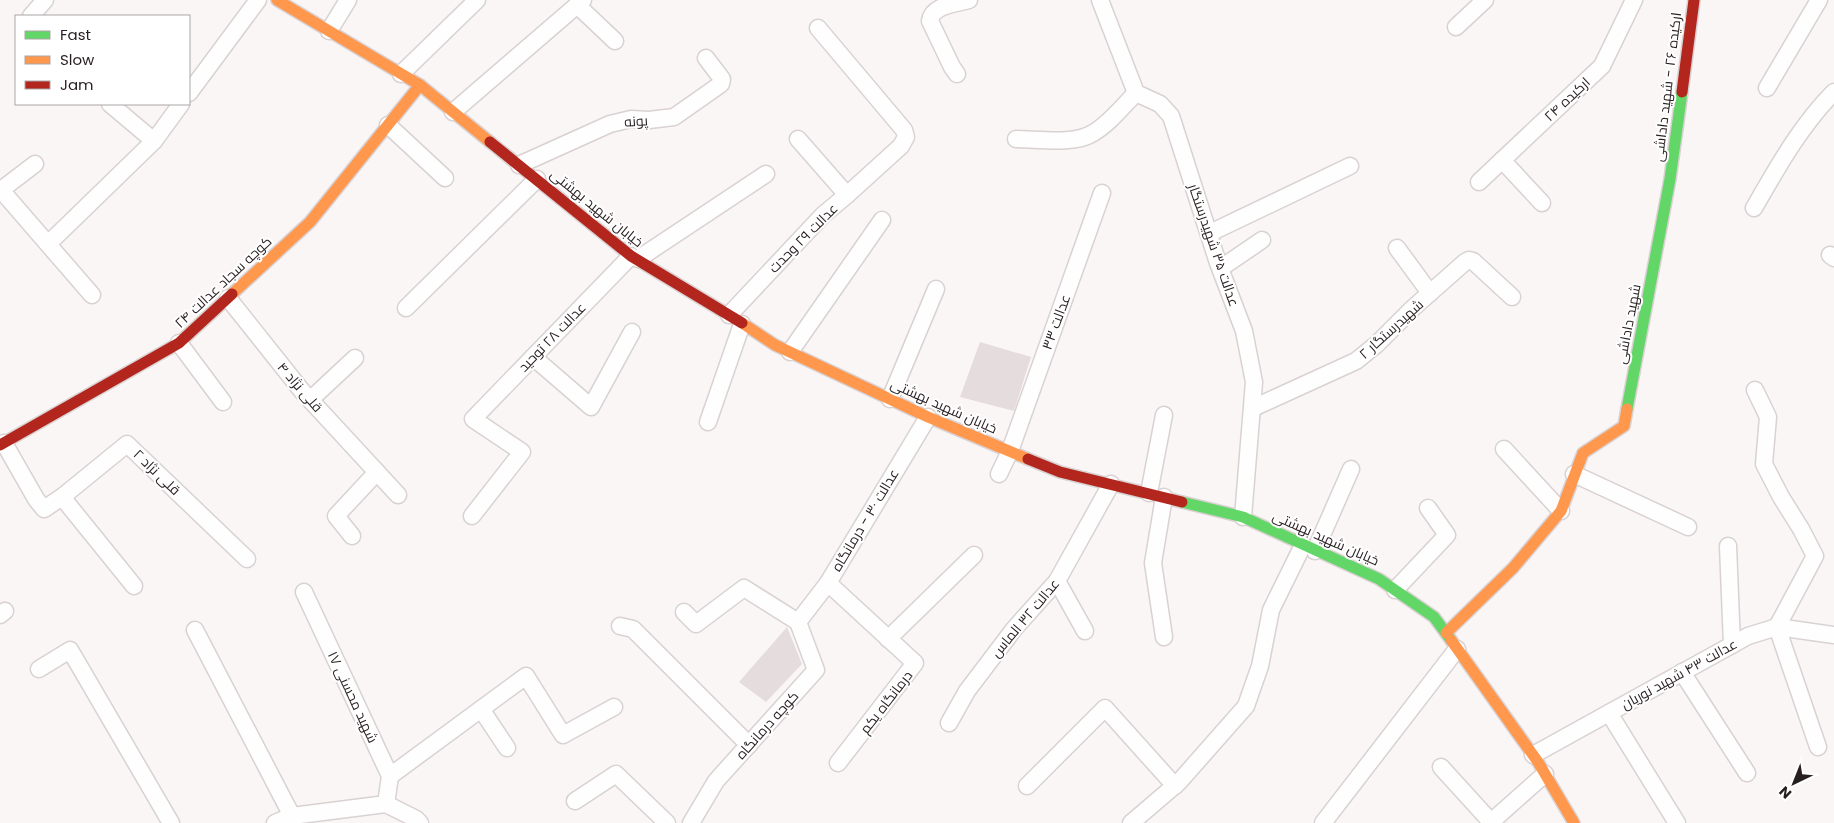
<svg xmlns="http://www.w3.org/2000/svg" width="1834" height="823" viewBox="0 0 1834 823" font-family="Poppins,Cairo,sans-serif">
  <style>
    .building { fill: #e4dcdd }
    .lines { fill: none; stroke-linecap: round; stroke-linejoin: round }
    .street-casing { stroke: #d9d1d2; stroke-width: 19 }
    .fast-casing { stroke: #d9d1d2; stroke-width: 14 }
    .slow-casing { stroke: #d9d1d2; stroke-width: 14 }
    .jam-casing { stroke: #d9d1d2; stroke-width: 14 }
    .street { stroke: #fefefe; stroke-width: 16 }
    .fast { stroke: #63d668; stroke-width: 11 }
    .slow { stroke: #ff974d; stroke-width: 11 }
    .jam { stroke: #b3261e; stroke-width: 11 }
    .labels { text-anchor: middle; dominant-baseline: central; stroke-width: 4; stroke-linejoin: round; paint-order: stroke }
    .street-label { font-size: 14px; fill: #271e20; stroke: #fff }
  </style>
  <rect width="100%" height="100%" fill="#fbf6f6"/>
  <g class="building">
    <path d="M980,342L1031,357L1014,411L960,397Z"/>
    <path d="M787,627L802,664L766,702L739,682Z"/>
  </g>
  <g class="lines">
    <g class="street-casing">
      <g id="street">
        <path d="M1100,0L1136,93L1160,104L1171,116L1218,263L1244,331L1254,382L1243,517"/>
        <path d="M577,5L615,41"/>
        <path d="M31,16L45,0"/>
        <path d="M1456,27L1485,0"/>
        <path d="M818,28L904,130L906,137L901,146L847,195"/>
        <path d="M329,31L348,0"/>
        <path d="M401,74L477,0"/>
        <path d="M957,74L952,67L930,21C932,5 956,4 969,0"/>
        <path d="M1767,88L1819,0"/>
        <path d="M189,93L258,0"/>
        <path d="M110,104L154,141"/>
        <path d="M453,112L583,0"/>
        <path d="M388,125L445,178"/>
        <path d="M1016,139C1038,139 1075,145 1093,133C1109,124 1123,106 1136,93"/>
        <path d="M1502,160L1542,203"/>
        <path d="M35,164L1,190L92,295"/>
        <path d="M519,165L610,124L631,119L649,120L674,117L721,84L722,79L706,58"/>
        <path d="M1479,182L1602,66L1634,0"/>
        <path d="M1754,208C1777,168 1801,125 1834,92"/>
        <path d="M1210,233L1350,166"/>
        <path d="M49,243L154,141L181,104"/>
        <path d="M1397,248L1430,293"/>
        <path d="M1830,255L1834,258"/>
        <path d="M638,259L766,174"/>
        <path d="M1221,268L1262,240"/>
        <path d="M228,298L302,391L398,495"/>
        <path d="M406,308L537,179"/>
        <path d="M729,315L823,215L847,195L798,139"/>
        <path d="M179,343L223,402"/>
        <path d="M790,352L882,220"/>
        <path d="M533,357L591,407L632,332"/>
        <path d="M1755,390L1768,417L1764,464L1781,497L1801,529L1815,556L1777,627L1818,747"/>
        <path d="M890,399L936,289"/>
        <path d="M310,400L355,358"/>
        <path d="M1253,408L1356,361L1377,344L1413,308L1465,262L1469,260L1473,261L1512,297"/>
        <path d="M708,422L742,324"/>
        <path d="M4,443L36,499L44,509L62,497L127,444L247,559"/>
        <path d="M1504,449L1561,511"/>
        <path d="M999,474L1010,451L1102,193"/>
        <path d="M1574,474L1688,527"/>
        <path d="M1149,493L1164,415"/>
        <path d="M62,497L134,586"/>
        <path d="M1164,497L1153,563L1164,637"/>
        <path d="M472,516L522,452L473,419L631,256"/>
        <path d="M352,536L336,516L377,472"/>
        <path d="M1728,546L1732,645"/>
        <path d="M1315,551L1351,469"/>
        <path d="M1057,581L1085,631"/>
        <path d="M828,583L915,663L838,763"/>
        <path d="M1395,590L1447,535L1428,508"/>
        <path d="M304,592L390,776L386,804"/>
        <path d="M684,612L696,624L744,588L798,622"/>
        <path d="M0,615L5,611"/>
        <path d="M798,622L828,583L928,417"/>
        <path d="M620,626L633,629L749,745"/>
        <path d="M195,630L292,816"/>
        <path d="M888,639L974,555"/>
        <path d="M39,669L70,650L171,823"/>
        <path d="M1682,672L1747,773"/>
        <path d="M481,709L507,748"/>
        <path d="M1609,713L1677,823"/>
        <path d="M949,723L967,691L1014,629L1057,581L1111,484"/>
        <path d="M1533,755L1748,636L1777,627L1834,635"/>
        <path d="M1441,767L1491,822L1545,774"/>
        <path d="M390,776L526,676L563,735L614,707"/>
        <path d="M1027,786L1105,708L1175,786"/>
        <path d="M575,801L616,774L667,823"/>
        <path d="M386,804L416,819L420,823"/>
        <path d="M275,823L292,816L386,804"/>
        <path d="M691,823L716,781L816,670L798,622"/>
        <path d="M1131,823L1179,782L1246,706L1260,666L1271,610L1303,545"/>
        <path d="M1323,823L1457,649"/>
      </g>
    </g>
    <g class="fast-casing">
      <g id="fast">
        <path d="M1627,409L1670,179L1682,92"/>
        <path d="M1182,502L1243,517L1379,579L1434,617L1451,640"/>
      </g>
    </g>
    <g class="slow-casing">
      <g id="slow">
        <path d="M277,0L420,85L490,142"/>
        <path d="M232,294L310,222L420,85"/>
        <path d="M742,323L775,345L928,417L1028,459"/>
        <path d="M1446,633L1513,568L1561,511L1583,453L1624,426L1627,409"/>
        <path d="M1451,640L1538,762L1574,823"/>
      </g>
    </g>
    <g class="jam-casing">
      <g id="jam">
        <path d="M1682,92L1694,0"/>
        <path d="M490,142L631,256L742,323"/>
        <path d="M0,445L179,343L232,294"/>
        <path d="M1028,459L1060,472L1182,502"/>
      </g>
    </g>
    <use href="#street" class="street"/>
    <use href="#fast" class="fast"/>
    <use href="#slow" class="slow"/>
    <use href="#jam" class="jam"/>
  </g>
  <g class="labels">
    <g class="street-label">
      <text transform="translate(1667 87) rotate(-83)">ارکیده ۲۶ - شهید داداشی</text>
      <text transform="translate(1567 99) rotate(-43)">ارکیده ۲۴</text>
      <text transform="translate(636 121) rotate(-4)">پونه</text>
      <text transform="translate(597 208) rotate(39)">خیابان شهید بهشتی</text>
      <text transform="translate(803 238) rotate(-45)">عدالت ۲۹ وحدت</text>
      <text transform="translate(1214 245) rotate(71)">عدالت ۳۵ شهیدرستگار</text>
      <text transform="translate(223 282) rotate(-43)">کوچه سجاد عدالت ۲۴</text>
      <text transform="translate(1056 322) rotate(-70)">عدالت ۳۳</text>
      <text transform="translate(1628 324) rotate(-79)">شهید داداشی</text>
      <text transform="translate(1391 329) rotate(-42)">شهیدرستگار ۲</text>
      <text transform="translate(552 337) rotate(-46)">عدالت ۲۸ توحید</text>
      <text transform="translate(300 387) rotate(49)">قلی نژاد ۴</text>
      <text transform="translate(944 406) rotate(24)">خیابان شهید بهشتی</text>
      <text transform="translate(157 472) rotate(44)">قلی نژاد ۲</text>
      <text transform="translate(865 520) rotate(-59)">عدالت ۳۰ - درمانگاه</text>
      <text transform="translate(1326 538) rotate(24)">خیابان شهید بهشتی</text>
      <text transform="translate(1025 618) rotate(-50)">عدالت ۳۲ الماس</text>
      <text transform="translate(1679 674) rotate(-29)">عدالت ۴۳ شهید نوریان</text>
      <text transform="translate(353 697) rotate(65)">شهید محسنی ۱۷</text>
      <text transform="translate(886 702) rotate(-52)">درمانگاه یکم</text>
      <text transform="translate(767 725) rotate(-48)">کوچه درمانگاه</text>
    </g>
  </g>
  <rect x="15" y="15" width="175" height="90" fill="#ffffff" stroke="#a9a5a6"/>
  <rect x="25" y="31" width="25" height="8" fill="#63d668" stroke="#a9a5a6"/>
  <text x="60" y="40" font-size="15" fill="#271e20">Fast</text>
  <rect x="25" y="56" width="25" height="8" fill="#ff974d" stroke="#a9a5a6"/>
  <text x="60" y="65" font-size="15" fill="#271e20">Slow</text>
  <rect x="25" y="81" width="25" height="8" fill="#b3261e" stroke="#a9a5a6"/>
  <text x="60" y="90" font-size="15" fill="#271e20">Jam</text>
  <g transform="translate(1794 783) rotate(223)" stroke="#ffffff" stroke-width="4" paint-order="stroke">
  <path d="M0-4L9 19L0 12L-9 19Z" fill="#271e20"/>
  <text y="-8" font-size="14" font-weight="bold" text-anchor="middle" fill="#271e20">N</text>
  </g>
</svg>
